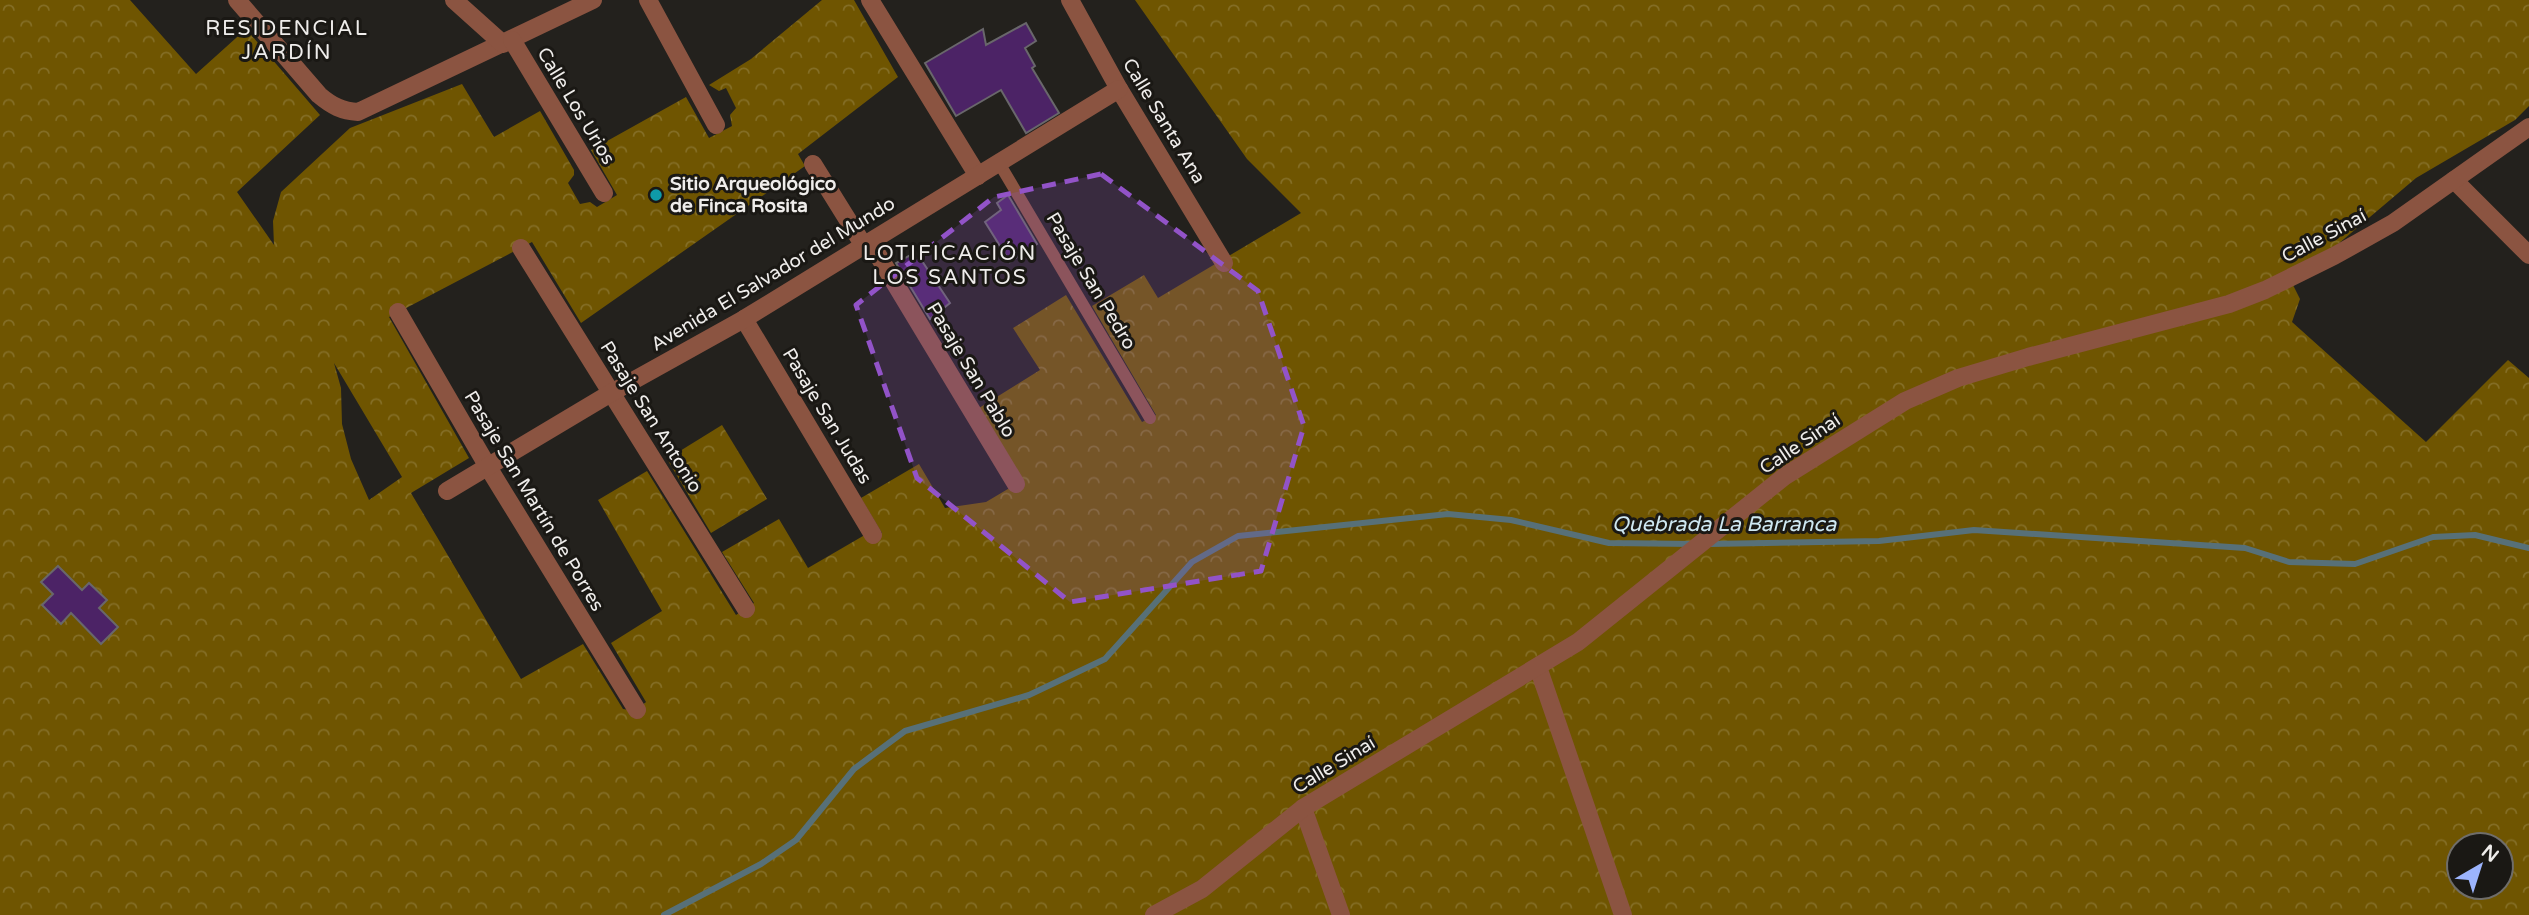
<svg xmlns="http://www.w3.org/2000/svg" width="2529" height="915" viewBox="0 0 2529 915" font-family="'Varela Round',sans-serif">
  <style>
    .forest { fill: url(#forest-crowns); fill-rule: evenodd }
    .lines { fill: none; stroke-linecap: round; stroke-linejoin: round }
    .stream { stroke: #577078; stroke-width: 6 }
    .building { fill: #4c2366; stroke: #69676b; stroke-width: 2 }
    .lane { stroke: #8b5441; stroke-width: 12 }
    .street { stroke: #8b5441; stroke-width: 18 }
    .marked { fill: #9253c8; fill-opacity: 0.2; stroke: #9253c8; stroke-width: 5; stroke-dasharray: 14 9; stroke-linejoin: round }
    .culture-dot { fill: #0f9aa8; stroke: #1a1814; stroke-width: 2.5 }
    .labels { text-anchor: middle; dominant-baseline: central; stroke-width: 6; stroke-linejoin: round; paint-order: stroke }
    .street-label { font-size: 19px; fill: #efedeb; stroke: #1a1814 }
    .poi-label { font-size: 19px; font-weight: bold; fill: #efedeb; stroke: #1a1814; text-anchor: start }
    .neighbourhood-label { font-size: 21px; letter-spacing: 2px; fill: #efedeb; stroke: #1a1814 }
    .water-label { font-size: 21px; font-style: italic; fill: #cfe8f2; stroke: #1a1814 }
  </style>
  <defs>
    <pattern id="forest-crowns" width="20" height="18" patternUnits="userSpaceOnUse" patternTransform="scale(1.75)"><rect width="20" height="18" fill="#6f5501"/><path d="M2 6a3 3 0 1 1 6 0M12 15a3 3 0 1 1 6 0" fill="none" stroke="#846e26"/></pattern>
  </defs>
  <rect width="100%" height="100%" fill="#23211d"/>
  <g class="forest">
    <path d="M0,0H130L196,74L246,29L320,115L237,192L274,245L273,221L281,192L350,128L462,84L494,137L540,111L574,170V175L568,183L580,204L590,202L597,207L617,195L591,150L686,97L709,138L732,126L730,115L736,108L726,88L719,91L709,85L751,59L822,0H854L898,77L798,154L805,166L581,323L532,242L389,317L469,458L411,493L521,679L583,644L623,709L636,711L646,702L611,643L662,611L598,500L647,471L736,615L754,603L722,552L779,519L808,568L863,536L882,533L861,498L919,464L945,508L986,502L1023,480L979,408L1040,370L1013,328L1066,295L1142,422L1156,415L1092,306L1144,275L1158,298L1301,213L1247,159L1135,0H2529V106L2515,120L2416,178L2292,283L2300,299L2292,322L2426,442L2508,360L2529,378V915H0ZM334,363L402,477L369,500L351,459L342,424L341,388ZM2459,845H2501V887H2459Z"/>
    <path d="M722,425L767,499L711,533L667,459Z"/>
  </g>
  <g class="lines">
    <g class="stream">
      <path d="M1709,544L1879,541L1974,530L2245,548L2289,562L2355,564L2433,537L2475,535L2529,548"/>
      <path d="M664,915L761,864L796,840L854,769L905,731L1029,695L1105,659L1192,562L1238,536L1448,514L1511,520L1609,543L1694,544"/>
    </g>
  </g>
  <g class="building">
    <path d="M1026,23L1036,41L1025,48L1035,66L1032,68L1059,113L1026,133L1001,90L956,116L925,63L983,29L986,45Z"/>
    <path d="M1008,195L1037,244L1010,262L985,222L1001,210L997,203Z"/>
    <path d="M916,252L950,303L930,319L896,263Z"/>
    <path d="M58,566L82,590L89,583L107,600L99,608L118,627L101,644L71,613L61,624L42,605L53,594L41,582Z"/>
  </g>
  <g class="lines">
    <path class="lane" d="M999,163L1150,418"/>
    <g class="street">
      <path d="M237,0L319,95C332,106 342,111 358,112L593,0"/>
      <path d="M454,0L503,44"/>
      <path d="M648,0L716,125"/>
      <path d="M870,0L978,176"/>
      <path d="M1070,0L1119,89L1224,263"/>
      <path d="M512,40L604,193"/>
      <path d="M813,164L864,246"/>
      <path d="M2454,180L2529,255"/>
      <path d="M870,242L1016,484"/>
      <path d="M521,248L746,609"/>
      <path d="M398,312L488,467L637,710"/>
      <path d="M744,319L873,535"/>
      <path d="M447,491L611,393L744,319L1119,89"/>
      <path d="M1538,667L1623,915"/>
      <path d="M1303,808L1341,915"/>
      <path d="M1154,915L1202,889L1303,808L1578,642L1785,476L1905,401L1958,378L2028,357L2229,304L2265,290L2334,256L2393,223L2529,127"/>
    </g>
  </g>
  <path class="marked" d="M1101,174L1258,291L1304,426L1261,571L1070,602L917,478L856,305L994,197Z"/>
  <circle class="culture-dot" cx="656" cy="195" r="7"/>
  <g class="labels">
    <g class="street-label">
      <text transform="translate(576 106) rotate(59)">Calle Los Urios</text>
      <text transform="translate(1164 121) rotate(59)">Calle Santa Ana</text>
      <text transform="translate(2324 236) rotate(-28)">Calle Sinaí</text>
      <text transform="translate(773 274) rotate(-31)">Avenida El Salvador del Mundo</text>
      <text transform="translate(1091 281) rotate(59)">Pasaje San Pedro</text>
      <text transform="translate(971 370) rotate(59)">Pasaje San Pablo</text>
      <text transform="translate(827 416) rotate(59)">Pasaje San Judas</text>
      <text transform="translate(651 417) rotate(58)">Pasaje San Antonio</text>
      <text transform="translate(1800 444) rotate(-34)">Calle Sinaí</text>
      <text transform="translate(534 501) rotate(59)">Pasaje San Martín de Porres</text>
      <text transform="translate(1334 765) rotate(-31)">Calle Sinaí</text>
    </g>
    <g class="poi-label">
      <text x="670" y="184">Sitio Arqueológico<tspan x="670" dy="22">de Finca Rosita</tspan></text>
    </g>
    <g class="neighbourhood-label">
      <text x="287" y="28">RESIDENCIAL<tspan x="287" dy="24">JARDÍN</tspan></text>
      <text x="950" y="253">LOTIFICACIÓN<tspan x="950" dy="24">LOS SANTOS</tspan></text>
    </g>
    <g class="water-label">
      <text x="1724" y="524">Quebrada La Barranca</text>
    </g>
  </g>
  <g transform="translate(2480 866) rotate(39)"><circle r="33" fill="#1a1814" stroke="#6f6d6a" stroke-width="2"/>
  <path d="M0-5L12 26L0 18L-12 26Z" fill="#9cb4fd"/>
  <text y="-10" font-size="19" font-weight="bold" text-anchor="middle" fill="#efedeb">N</text>
  </g>
</svg>
